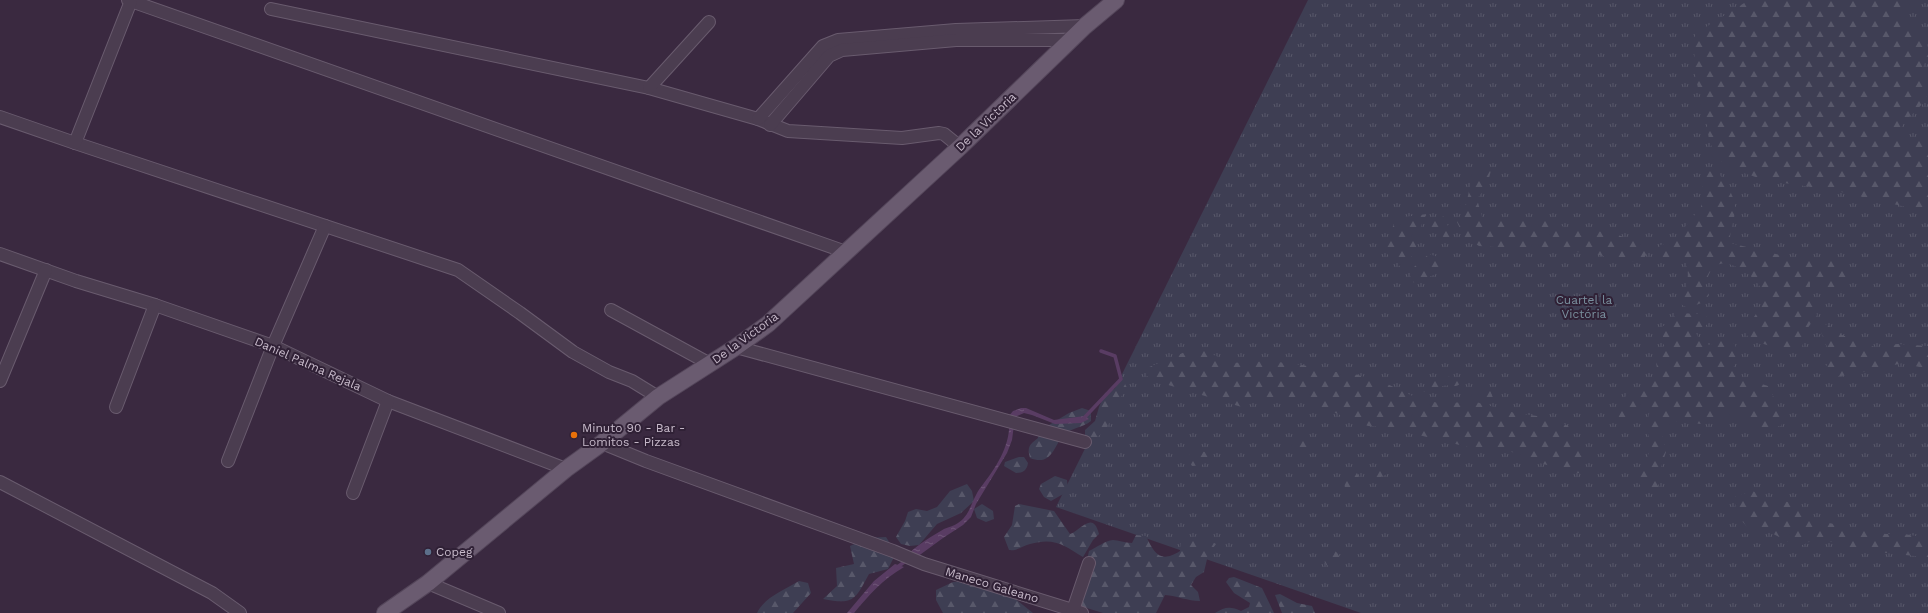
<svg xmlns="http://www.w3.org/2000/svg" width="1928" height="613" viewBox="0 0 1928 613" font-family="'Work Sans',sans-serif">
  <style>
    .grass { fill: url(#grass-tufts) }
    .forest { fill: url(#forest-firs) }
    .water { fill: url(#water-ripples) }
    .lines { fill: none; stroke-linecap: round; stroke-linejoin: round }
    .stream { stroke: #593c63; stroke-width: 3.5 }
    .minor-casing { stroke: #695b6e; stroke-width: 14 }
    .major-casing { stroke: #54465a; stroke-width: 18 }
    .minor { stroke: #4b3d50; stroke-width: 12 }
    .major { stroke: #6a5b70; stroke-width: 16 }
    .food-dot { fill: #e8710a; stroke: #302136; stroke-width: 1.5 }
    .service-dot { fill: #5c6f8a; stroke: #302136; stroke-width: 1.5 }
    .labels { text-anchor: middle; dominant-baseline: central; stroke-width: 4; stroke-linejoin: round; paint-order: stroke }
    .street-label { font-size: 12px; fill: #c7baca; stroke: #302136 }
    .park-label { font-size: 12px; fill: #7a909e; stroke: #302136 }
    .poi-label { font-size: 12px; fill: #c7baca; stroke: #302136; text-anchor: start }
  </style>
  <defs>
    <pattern id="grass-tufts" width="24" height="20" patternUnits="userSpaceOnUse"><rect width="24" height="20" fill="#3e3e53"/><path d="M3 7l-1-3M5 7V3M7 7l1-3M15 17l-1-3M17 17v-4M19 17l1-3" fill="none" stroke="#58586a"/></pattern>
    <pattern id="forest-firs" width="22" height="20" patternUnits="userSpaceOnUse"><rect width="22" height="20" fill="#3e3e53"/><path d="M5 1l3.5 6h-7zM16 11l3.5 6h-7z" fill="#58586a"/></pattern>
    <pattern id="water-ripples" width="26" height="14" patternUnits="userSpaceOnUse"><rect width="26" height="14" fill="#593c63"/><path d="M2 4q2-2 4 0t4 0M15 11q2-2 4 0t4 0" fill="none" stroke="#6f5678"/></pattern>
  </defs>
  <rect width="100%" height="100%" fill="#3a2940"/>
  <path class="grass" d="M1308,0H1928V613H1361L1056,507Z"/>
  <g class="forest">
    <path d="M1749,0H1910L1909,7L1903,14L1904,23L1909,28C1927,27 1928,39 1928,56C1926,63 1923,63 1922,74L1928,79C1928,83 1928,88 1928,92C1924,110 1903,116 1899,134L1907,140H1928V212L1837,191L1764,180L1730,168L1716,157L1709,140L1704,104L1698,88L1694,70L1695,34Z"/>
    <path d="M1492,167L1487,185L1477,199L1482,217L1519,219L1537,217L1572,230L1611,232L1628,239L1653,243L1643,260L1626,262L1591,253L1479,246L1464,237L1457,222L1466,205L1474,168Z"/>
    <path d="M1708,171L1718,172C1724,182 1734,194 1735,206C1736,218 1729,230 1730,243L1792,258L1839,259C1845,268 1848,274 1848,285L1842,291L1834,295L1825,291L1823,282L1817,276L1810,281V290L1817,315L1807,329L1802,347L1784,350L1750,340L1745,332C1750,321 1762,309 1763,296C1764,282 1734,260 1720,264C1710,266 1707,279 1705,287L1709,295L1704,302L1688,308L1680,304C1686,290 1692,273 1684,259L1675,258L1666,259L1658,254L1660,245L1669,243L1677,237L1701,207L1703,179Z"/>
    <path d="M1427,214C1413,233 1425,254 1399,266V257H1391L1384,251L1383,242L1391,236L1393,226L1397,218Z"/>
    <path d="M1443,216L1454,238H1446L1429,231L1426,222Z"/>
    <path d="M1429,254L1450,261L1448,269L1414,283L1410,275L1414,267Z"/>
    <path d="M1675,313L1705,314L1710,322L1696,333L1700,341L1709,345L1726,339L1735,344L1737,353L1733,370L1740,377L1768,386L1784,418L1781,426C1751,429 1752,434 1736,408L1728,410L1724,419C1710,426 1696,426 1683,418L1675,422L1662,434L1666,452L1660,470L1658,488L1650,493L1642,489L1638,481L1652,445L1646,428L1650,410L1642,407L1627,419H1619L1617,410L1627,394L1644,385L1658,371C1654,360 1657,355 1664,346L1663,337L1659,329L1666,324L1675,322Z"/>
    <path d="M1826,324L1842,335L1877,348L1897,344L1928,346V369L1902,363L1875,370L1830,378L1822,374L1831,357L1821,332Z"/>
    <path d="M1204,350L1230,363L1271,361L1309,366L1329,372H1347L1383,382L1419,399L1439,403L1476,402L1515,413L1552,418L1568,426L1587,458L1582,474L1528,460L1512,452L1476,449L1386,427L1368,426L1298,398L1279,401H1250L1245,408L1155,381L1147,376V368L1185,352Z"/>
    <path d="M1452,376L1460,379L1461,383C1455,389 1450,384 1443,386C1436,388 1431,396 1423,391C1429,380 1441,379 1452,376Z"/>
    <path d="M1125,384L1127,388C1124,394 1119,398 1116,404C1111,418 1107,439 1087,439L1085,435V430L1095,421L1099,407L1105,393Z"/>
    <path d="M1478,388L1490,389L1493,398L1485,400L1473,395V390Z"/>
    <path d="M1082,408L1091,411V421C1083,428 1071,427 1063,436C1054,445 1052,467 1030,458C1027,447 1029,445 1038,438L1039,431L1069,413Z"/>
    <path d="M1304,438L1317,441L1314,449L1305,452L1296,450V441Z"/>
    <path d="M1192,450L1213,453C1208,463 1203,466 1192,466L1187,458Z"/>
    <path d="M1019,457H1024L1028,463C1027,470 1023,473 1016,473L1004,466L1005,462Z"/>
    <path d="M1383,463L1391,472L1375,480L1368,473Z"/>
    <path d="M1357,473L1363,488L1355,491L1346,492L1344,483L1348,475Z"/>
    <path d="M1055,476L1067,480L1068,490L1065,493L1051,501L1044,497L1039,489L1041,484Z"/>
    <path d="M967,484L972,491L974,501L961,513L937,524L919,545L910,546L901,544L896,537L905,521L908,512L916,509L927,511L937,507L950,491Z"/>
    <path d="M1753,491L1770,499L1788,502L1811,517L1829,523L1886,534H1904L1928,538V560L1924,557L1849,549L1832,542L1813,540L1798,547L1766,530L1748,528L1736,514L1735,496Z"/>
    <path d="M982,504L993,511L994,519L986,522L977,518L974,509Z"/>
    <path d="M1019,504L1054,511L1070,534C1081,530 1093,510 1099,534L1093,540L1083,557C1064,545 1054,537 1030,544C1022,546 1018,551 1009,550L1004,537L1012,525L1015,506Z"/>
    <path d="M1136,535L1146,536C1154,553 1160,564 1180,551L1181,542C1194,533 1204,537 1216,544L1208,555L1204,572L1196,577L1191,585L1198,592L1200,601C1188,601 1177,596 1165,595L1156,613H1103L1077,605L1089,551C1097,547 1105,541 1113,540C1118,540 1125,543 1132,543Z"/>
    <path d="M886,537L896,553L888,569L869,574C855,600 854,605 823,599L837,586L836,568L854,564L850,546L868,538Z"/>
    <path d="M1332,547L1343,560L1335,565L1327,566L1322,558V549Z"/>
    <path d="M1234,577L1262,588L1274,613H1215C1225,607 1230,606 1241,611L1249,607L1250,603L1234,593L1226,582L1229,578Z"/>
    <path d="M973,580L1008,593L1033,613H943L936,600V590L953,582Z"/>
    <path d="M799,581L808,583L811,593L793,613H757C765,597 784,590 799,581Z"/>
    <path d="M1280,594L1297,603L1312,606L1315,613H1282L1275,595Z"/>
  </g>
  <g class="water">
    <path d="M1021,408H1026L1054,420L1085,416L1089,419L1081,423L1055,424L1032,415L1024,413L1015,417L1012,440L1007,453L976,504L971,517L963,525L943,538L917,557L909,553C919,544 932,536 944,529C948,527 954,526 958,523C971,515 972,498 981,487C997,466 1012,444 1009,416L1013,411Z"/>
    <path d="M895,564L904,567C882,580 870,594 854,613H847L874,581Z"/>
  </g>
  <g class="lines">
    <g class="stream">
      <path d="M1083,419L1121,379L1115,356L1101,351"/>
      <path d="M896,568L907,560"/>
    </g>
    <g class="minor-casing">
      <g id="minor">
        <path d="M131,1L846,252"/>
        <path d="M271,9L649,88L758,119L788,131L902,138L939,133L944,134L960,147"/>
        <path d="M649,88L709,22"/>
        <path d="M0,117L75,143L458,270L520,313L573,352L609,372L632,381L658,397"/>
        <path d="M758,119L823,46L838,40L956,30L1085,26"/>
        <path d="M770,125L829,56L842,50L956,40H1070"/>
        <path d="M75,143L131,1L128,0"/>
        <path d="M0,254L76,281L155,305L273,346L388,401L566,469"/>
        <path d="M611,310L710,364"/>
        <path d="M736,347L1085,442"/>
        <path d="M0,381L46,270"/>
        <path d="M116,407L155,305"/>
        <path d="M602,443L646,461L893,551L924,564L1082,613"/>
        <path d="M228,461L273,346L325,226"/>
        <path d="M0,482L212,593L240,613"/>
        <path d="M353,493L388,401"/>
        <path d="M428,583L499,613"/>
        <path d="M1072,613L1089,563"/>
      </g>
    </g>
    <g class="major-casing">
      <path id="major" d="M385,613L428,583L566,469L602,443L658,397L736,347L768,324L960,147L1085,26L1116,0"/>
    </g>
    <use href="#minor" class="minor"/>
    <use href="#major" class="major"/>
  </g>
  <circle class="food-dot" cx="574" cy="435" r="4"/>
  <circle class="service-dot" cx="428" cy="552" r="4"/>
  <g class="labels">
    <g class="street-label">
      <text transform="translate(986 122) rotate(-44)">De la Victoria</text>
      <text transform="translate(745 338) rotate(-36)">De la Victoria</text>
      <text transform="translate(308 364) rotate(24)">Daniel Palma Rejala</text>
      <text transform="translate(992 585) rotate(17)">Maneco Galeano</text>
    </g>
    <g class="park-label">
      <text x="1584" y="300">Cuartel la<tspan x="1584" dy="14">Victória</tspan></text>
    </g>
    <g class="poi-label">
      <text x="582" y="428">Minuto 90 - Bar -<tspan x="582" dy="14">Lomitos - Pizzas</tspan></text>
      <text x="436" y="552">Copeg</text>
    </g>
  </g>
</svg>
